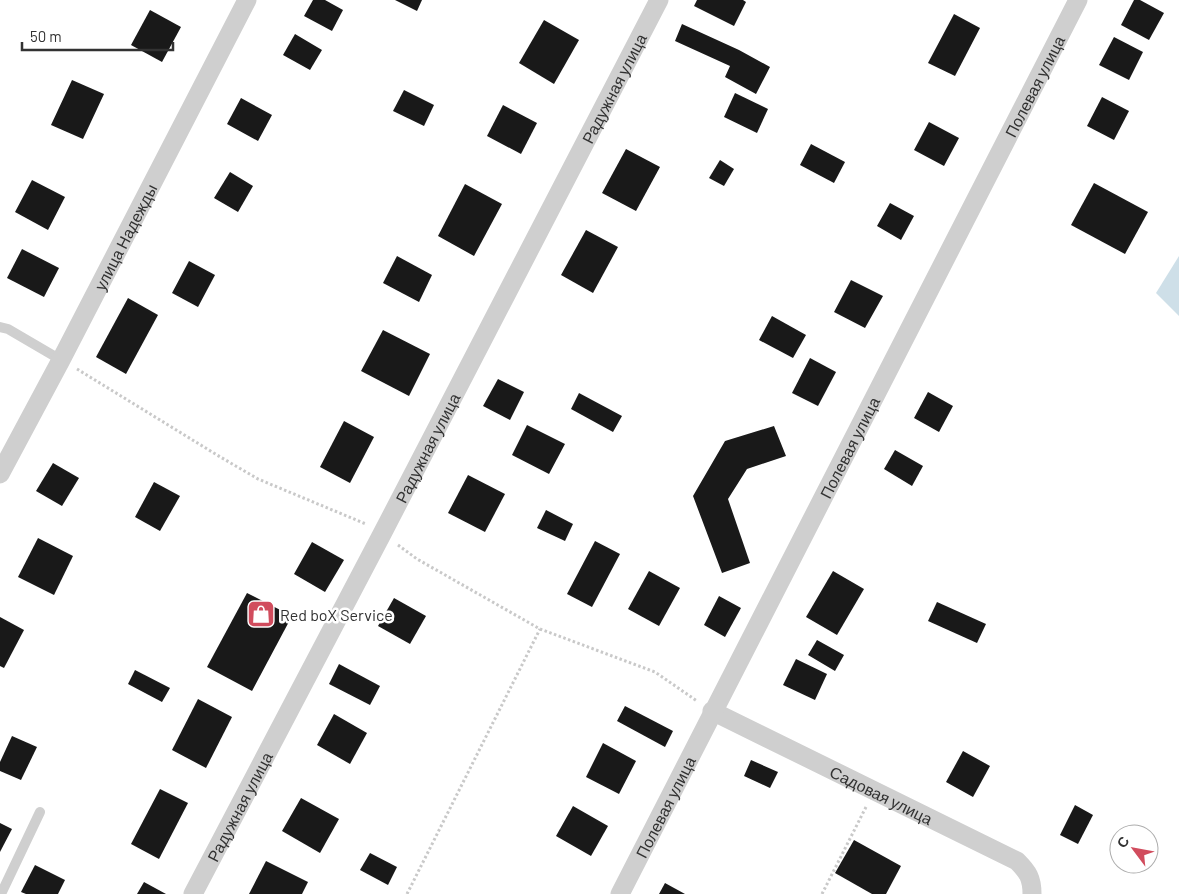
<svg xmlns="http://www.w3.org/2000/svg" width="1179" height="894" viewBox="0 0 1179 894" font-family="Barlow,sans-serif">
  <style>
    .water { fill: #cedfe8 }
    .building { fill: #191919 }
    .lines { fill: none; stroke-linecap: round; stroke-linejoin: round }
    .path { stroke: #c9c9c9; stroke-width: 3; stroke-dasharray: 2.5 2.5; stroke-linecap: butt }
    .lane { stroke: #cfcfcf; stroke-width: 10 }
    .street { stroke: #cfcfcf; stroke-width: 19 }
    .labels { text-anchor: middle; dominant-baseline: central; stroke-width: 5; stroke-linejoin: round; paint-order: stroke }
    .street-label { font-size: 16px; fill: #323232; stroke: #fff }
    .poi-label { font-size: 16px; fill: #323232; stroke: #fff; text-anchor: start }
  </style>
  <rect width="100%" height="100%" fill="#fff"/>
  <path class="water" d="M1179,256V316L1156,293Z"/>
  <g class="building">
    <path d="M313,0H325L343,10L332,31L304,16Z"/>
    <path d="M395,0H422L417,11Z"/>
    <path d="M697,0H743L746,2L734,26L694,6Z"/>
    <path d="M1134,0H1140L1164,13L1149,40L1121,25Z"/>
    <path d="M150,10L181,27L162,62L131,45Z"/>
    <path d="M954,14L980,28L955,76L928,63Z"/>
    <path d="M544,20L579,40L554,84L519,63Z"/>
    <path d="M682,24L739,50L770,67L756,94L725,77L730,66L675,41Z"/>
    <path d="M295,34L322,50L310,70L283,55Z"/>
    <path d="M1114,37L1143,52L1129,80L1099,65Z"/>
    <path d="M72,80L104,94L83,139L51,125Z"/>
    <path d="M404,90L434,105L424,126L393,111Z"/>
    <path d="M735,93L768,109L757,133L724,117Z"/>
    <path d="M1102,97L1129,111L1114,140L1087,126Z"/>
    <path d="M241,98L272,115L258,141L227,124Z"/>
    <path d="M503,105L537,123L521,154L487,136Z"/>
    <path d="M929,122L959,138L944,166L914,150Z"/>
    <path d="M811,144L845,162L834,183L800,165Z"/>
    <path d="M626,149L660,167L636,211L602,193Z"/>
    <path d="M720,160L734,169L724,186L709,178Z"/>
    <path d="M230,172L253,186L238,212L214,198Z"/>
    <path d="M32,180L65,197L48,230L15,212Z"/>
    <path d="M1094,183L1148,212L1125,254L1071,225Z"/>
    <path d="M465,184L502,204L474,256L438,236Z"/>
    <path d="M890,203L914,216L901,240L877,226Z"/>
    <path d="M586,230L618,247L593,293L561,275Z"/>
    <path d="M22,249L59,268L44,297L7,278Z"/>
    <path d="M397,256L432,275L419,302L383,283Z"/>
    <path d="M189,261L215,275L198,307L172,293Z"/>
    <path d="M851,280L883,296L865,328L834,312Z"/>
    <path d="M128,298L158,315L126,374L96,357Z"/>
    <path d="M772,316L806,335L793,358L759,340Z"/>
    <path d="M383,330L430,354L409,396L361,371Z"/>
    <path d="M810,358L836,372L818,406L792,393Z"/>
    <path d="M498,379L524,392L510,420L483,406Z"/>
    <path d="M928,392L953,406L939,432L914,418Z"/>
    <path d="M579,393L622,416L613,432L571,409Z"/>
    <path d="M344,421L374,437L350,483L320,467Z"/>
    <path d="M527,425L565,444L549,474L512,455Z"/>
    <path d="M774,426L786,456L747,469L728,499L750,563L722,573L693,496L725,441Z"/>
    <path d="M895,450L923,466L912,486L884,469Z"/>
    <path d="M53,463L79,478L62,506L36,491Z"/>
    <path d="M468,475L505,494L485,532L448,513Z"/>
    <path d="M154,482L180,496L160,531L135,517Z"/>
    <path d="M546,510L573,524L565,541L537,528Z"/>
    <path d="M38,538L73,556L54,595L18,577Z"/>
    <path d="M595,541L620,554L592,607L567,594Z"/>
    <path d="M312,542L344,560L325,592L294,574Z"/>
    <path d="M649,571L680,588L659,626L628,609Z"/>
    <path d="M833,571L864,589L837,635L806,617Z"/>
    <path d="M247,593L292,616L252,691L207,667Z"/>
    <path d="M719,596L741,608L725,637L704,625Z"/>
    <path d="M394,598L426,616L410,644L378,626Z"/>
    <path d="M937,602L986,624L977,643L928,621Z"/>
    <path d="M0,617L24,630L4,668L0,666Z"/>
    <path d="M817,640L844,655L835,671L808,655Z"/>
    <path d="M796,659L827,674L815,700L783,685Z"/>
    <path d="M339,664L380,686L370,705L329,684Z"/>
    <path d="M135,670L170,688L162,702L128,684Z"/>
    <path d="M198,699L232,717L206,768L172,750Z"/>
    <path d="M625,706L673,731L665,747L617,721Z"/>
    <path d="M334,714L367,733L350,764L317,745Z"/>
    <path d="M12,736L37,747L21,780L0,771V762Z"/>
    <path d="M603,743L636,761L619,794L586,777Z"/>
    <path d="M963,751L990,766L973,797L946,782Z"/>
    <path d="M751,760L778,772L770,788L744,776Z"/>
    <path d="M160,789L188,803L159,859L131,844Z"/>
    <path d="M301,798L339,819L320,853L282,831Z"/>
    <path d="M1075,805L1093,815L1078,844L1060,835Z"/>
    <path d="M573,806L608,826L591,856L556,836Z"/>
    <path d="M0,823L12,829L0,852Z"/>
    <path d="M854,840L901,866L886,894H872L835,873Z"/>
    <path d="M370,853L397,867L388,885L360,870Z"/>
    <path d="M266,861L308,882L302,894H249Z"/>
    <path d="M35,865L65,880L58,894H26L21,892Z"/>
    <path d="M144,882L166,894H137Z"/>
    <path d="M665,883L685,894H659Z"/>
  </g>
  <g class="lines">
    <g class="path">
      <path d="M77,369L217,455L258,479L366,524"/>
      <path d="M398,545L417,559L540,629L655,672L697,701"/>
      <path d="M407,894L540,629"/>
      <path d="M822,894L866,807"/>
    </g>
    <g class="lane">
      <path d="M0,327L8,329L61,360"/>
      <path d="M1,894L40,812"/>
    </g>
    <g class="street">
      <path id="s1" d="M0,474L61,360L247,0"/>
      <path id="s2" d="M712,711L1017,861C1028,872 1032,878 1032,894"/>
      <path id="s3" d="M193,894L382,534L659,0"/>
      <path id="s4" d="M620,894L1078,0"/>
    </g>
  </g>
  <defs>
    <g id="shop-square" transform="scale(1.4375)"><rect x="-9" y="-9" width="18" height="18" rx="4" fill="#d14c5d" stroke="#fff"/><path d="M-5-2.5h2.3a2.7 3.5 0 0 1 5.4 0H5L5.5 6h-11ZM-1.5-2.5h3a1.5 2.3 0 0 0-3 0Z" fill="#fff"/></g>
  </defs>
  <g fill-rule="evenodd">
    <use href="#shop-square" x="261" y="614"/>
  </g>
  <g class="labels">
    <g class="street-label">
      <text stroke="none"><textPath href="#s4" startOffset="908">Полевая улица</textPath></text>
      <text stroke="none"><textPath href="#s3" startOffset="909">Радужная улица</textPath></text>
      <text stroke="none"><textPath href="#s1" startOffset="268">улица Надежды</textPath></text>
      <text stroke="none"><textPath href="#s4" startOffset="502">Полевая улица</textPath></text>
      <text stroke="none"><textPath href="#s3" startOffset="504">Радужная улица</textPath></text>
      <text stroke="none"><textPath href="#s2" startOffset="189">Садовая улица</textPath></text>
      <text stroke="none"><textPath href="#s3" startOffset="99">Радужная улица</textPath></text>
      <text stroke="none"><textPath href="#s4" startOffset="98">Полевая улица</textPath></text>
    </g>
    <g class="poi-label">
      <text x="280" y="614">Red boX Service</text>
    </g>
  </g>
  <g transform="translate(1134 849) rotate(302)"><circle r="24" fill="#ffffff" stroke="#adadad"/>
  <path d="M0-4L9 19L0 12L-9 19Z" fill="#d14c5d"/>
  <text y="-8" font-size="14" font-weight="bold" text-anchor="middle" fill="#323232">С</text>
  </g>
  <path d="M22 42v8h151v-8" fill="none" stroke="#323232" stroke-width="2.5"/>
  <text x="30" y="42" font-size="15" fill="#323232" stroke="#ffffff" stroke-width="4" paint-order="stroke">50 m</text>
</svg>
